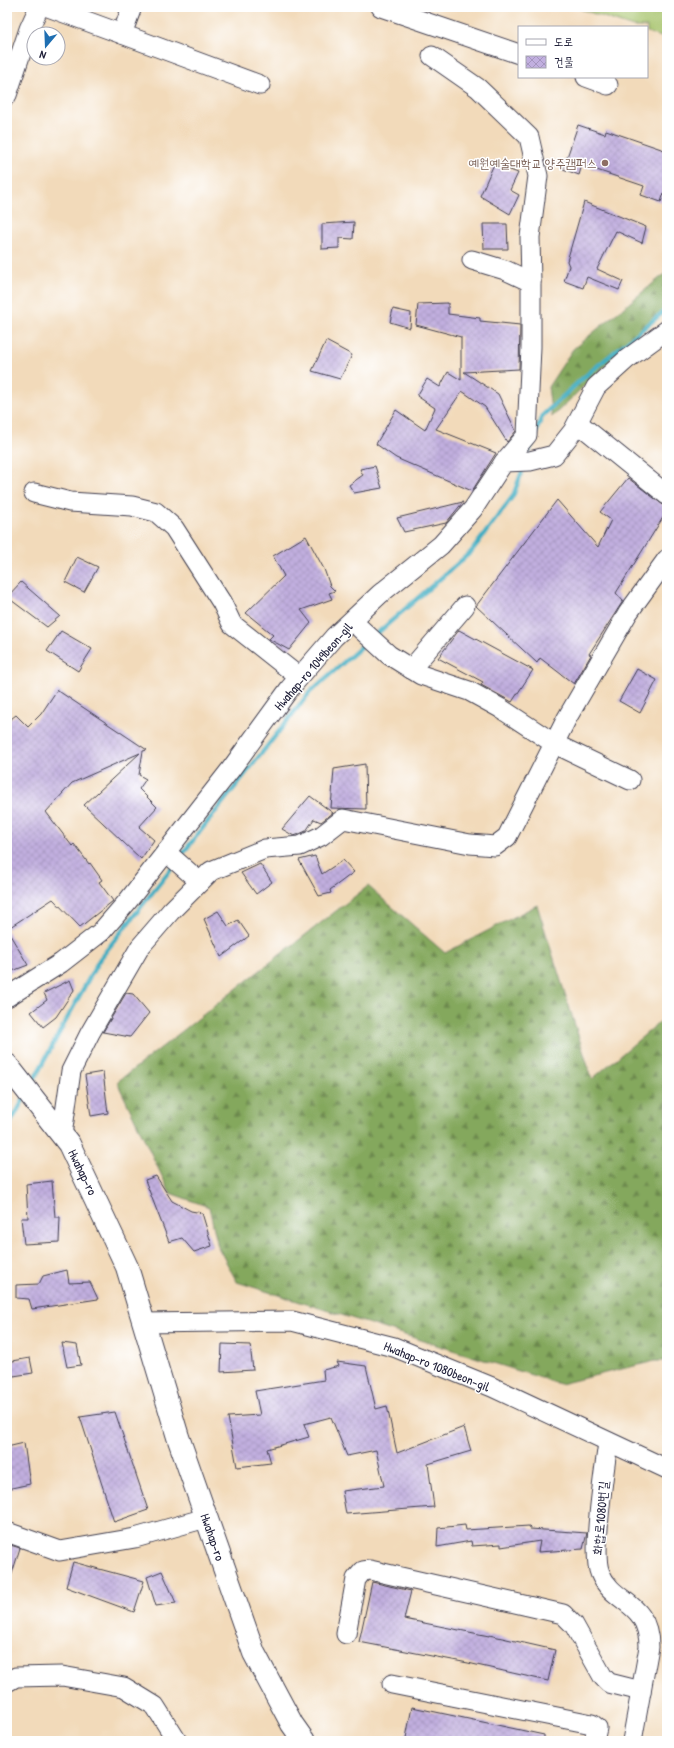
<svg xmlns="http://www.w3.org/2000/svg" width="674" height="1748" viewBox="0 0 674 1748" font-family="'Patrick Hand','Poor Story',sans-serif">
  <style>
    .green { fill: #a5c269; stroke: #647252 }
    .forest { fill: url(#forest-firs); stroke: #53654c }
    .lines { fill: none; stroke-linecap: round; stroke-linejoin: round }
    .stream { stroke: #43aec2; stroke-width: 4.5 }
    .building { fill: url(#building-cross-hatch) }
    .minor-casing { stroke: #413e4e; stroke-width: 21 }
    .major-casing { stroke: #413e4e; stroke-width: 24 }
    .minor { stroke: #fff; stroke-width: 19 }
    .major { stroke: #fff; stroke-width: 22 }
    .education-dot { fill: #8d6e63; stroke: #fff; stroke-width: 1.5 }
    .labels { text-anchor: middle; dominant-baseline: central; stroke-width: 3; stroke-linejoin: round; paint-order: stroke }
    .education-label { font-size: 13px; fill: #785e54; stroke: #fff; text-anchor: end }
    .street-label { font-size: 13px; fill: #22223b; stroke: #fff }
  </style>
  <defs>
    <pattern id="forest-firs" width="22" height="20" patternUnits="userSpaceOnUse"><rect width="22" height="20" fill="#84a85d"/><path d="M5 1l3.5 6h-7zM16 11l3.5 6h-7z" fill="#6c884e"/></pattern>
    <pattern id="building-cross-hatch" width="8" height="8" patternUnits="userSpaceOnUse"><rect width="8" height="8" fill="#c1afdf"/><path d="M0 0l8 8M0 8l8-8" fill="none" stroke="#a696c0"/></pattern>
  </defs>
  <rect width="100%" height="100%" fill="#fff"/>
  <filter id="ink" filterUnits="userSpaceOnUse"><feTurbulence type="fractalNoise" baseFrequency=".025" numOctaves="2"/><feDisplacementMap in="SourceGraphic" scale="8" xChannelSelector="R" yChannelSelector="G"/><feConvolveMatrix kernelMatrix="1 2 1 2 8 2 1 2 1" color-interpolation-filters="sRGB"/></filter>
  <filter id="wash" filterUnits="userSpaceOnUse"><feTurbulence type="fractalNoise" baseFrequency=".012" numOctaves="4" result="noise"/><feDisplacementMap in="SourceGraphic" scale="16" xChannelSelector="R" yChannelSelector="G"/><feGaussianBlur stdDeviation="0.9" result="paint"/><feColorMatrix in="noise" values="0 0 0 0 0 0 0 0 0 0 0 0 0 0 0 0 0 1.4 0 .05"/><feComposite in="paint" operator="in"/></filter>
  <g filter="url(#wash)">
    <rect width="100%" height="100%" fill="#f2daba"/>
    <path class="green" d="M581,7H667V39L647,32V27H633L580,9Z"/>
    <g class="forest">
      <path d="M667,272V306L552,417L548,387L573,349Z"/>
      <path d="M368,886L445,953L537,905L592,1079L667,1016V1361H655L560,1384L237,1282L218,1247L209,1207L170,1193L117,1082Z"/>
    </g>
    <g class="lines">
      <g class="stream">
        <path d="M527,457L542,416L584,377L667,309"/>
        <path d="M374,636L471,552L513,496L524,466"/>
        <path d="M179,858L310,692L368,641"/>
        <path d="M31,1085L99,960L174,865"/>
        <path d="M7,1129L25,1097"/>
      </g>
    </g>
    <g id="blocks">
      <g class="building">
        <path d="M578,125L605,134L606,130L667,151V184L661,202L641,195L644,186L582,165L579,175L563,169Z"/>
        <path d="M494,164L518,173L510,190L519,195L510,214L480,196Z"/>
        <path d="M584,202L646,227L642,243L616,231L597,269L623,281L619,290L587,277L583,288L564,281L569,266L567,261Z"/>
        <path d="M354,222L353,239L339,238V248L322,249V224Z"/>
        <path d="M483,224H507L508,249H484Z"/>
        <path d="M448,303V314L480,318V321L520,325L519,369L464,372L498,394L516,431L507,442L485,407L462,391L436,429L496,453L472,491L396,458L376,444L396,410L425,430L435,408L417,396L427,379L440,387L448,372L461,380V337L416,325L418,304Z"/>
        <path d="M393,309L411,313L410,328L390,322Z"/>
        <path d="M326,341L352,355L340,379L312,371Z"/>
        <path d="M375,466L382,488L354,493L349,485L363,475L360,469Z"/>
        <path d="M628,478L667,508V511L616,593L623,601L589,654L591,655L574,684L540,658L537,663L476,606L557,500L598,547L611,520L600,512Z"/>
        <path d="M463,502L446,523L404,532L397,518Z"/>
        <path d="M306,536L324,569L330,586L335,591L329,593L332,599L301,610L311,623L289,650L269,639L273,635L246,613L284,576L273,556Z"/>
        <path d="M77,557L98,567L84,592L65,582Z"/>
        <path d="M21,582L60,616L47,627L7,597Z"/>
        <path d="M459,630L533,670L512,702L481,685L483,682L438,658Z"/>
        <path d="M61,631L92,649L78,671L47,651Z"/>
        <path d="M637,669L657,680L640,713L619,701Z"/>
        <path d="M57,690L147,750L143,751L139,775L146,779L139,789L157,807L139,827L154,840L141,859L84,805L140,753L72,783L46,812L72,846L74,844L89,864L90,863L102,880L99,882L113,901L80,927L53,899L7,929V722L16,715L28,727L41,714Z"/>
        <path d="M365,764L366,809L331,808L334,769Z"/>
        <path d="M310,796L333,813L321,822L314,819L306,831L297,835L294,836L282,829Z"/>
        <path d="M315,856L322,874L343,860L354,872L330,890L331,893L319,896L299,860Z"/>
        <path d="M260,864L272,882L256,894L241,873Z"/>
        <path d="M218,911L228,926L238,920L249,936L221,957L204,919Z"/>
        <path d="M7,930L28,965L7,973Z"/>
        <path d="M70,980L74,990L56,1017L43,1027L31,1012L47,1000L44,993Z"/>
        <path d="M126,993L133,994L149,1013L130,1037L103,1032Z"/>
        <path d="M103,1072L108,1113L91,1116L85,1075Z"/>
        <path d="M156,1176L172,1201L191,1211L202,1213L212,1246L194,1252L182,1238L169,1242L145,1180Z"/>
        <path d="M52,1181L55,1217H60L59,1242L24,1244L21,1218H28L26,1184Z"/>
        <path d="M67,1270L69,1283L90,1282L98,1299L32,1309L29,1299L16,1298V1285L39,1284L43,1276Z"/>
        <path d="M62,1343L77,1345L81,1365L67,1367Z"/>
        <path d="M222,1344L250,1345L253,1370L221,1372Z"/>
        <path d="M30,1358L33,1373L7,1377V1362Z"/>
        <path d="M337,1362L366,1366L376,1409L387,1406L397,1453L464,1427L471,1451L428,1464L434,1507L346,1514L342,1491L384,1486L376,1450L347,1456L331,1417L304,1424L309,1437L267,1449L271,1463L237,1467L228,1417L260,1415L255,1391L324,1380L323,1370L339,1366Z"/>
        <path d="M115,1412L148,1510L114,1522L80,1417Z"/>
        <path d="M24,1443L30,1484L7,1489V1447Z"/>
        <path d="M465,1525L466,1530L529,1526L530,1529L587,1533L583,1549L538,1552L540,1541L501,1547V1544L472,1546L471,1541L437,1547L438,1528Z"/>
        <path d="M7,1544L20,1548L10,1580L7,1579Z"/>
        <path d="M73,1562L144,1581L134,1612L66,1587Z"/>
        <path d="M162,1571L176,1603L156,1606L147,1577Z"/>
        <path d="M372,1582L411,1591L404,1619L489,1636V1635L555,1650L548,1681L468,1663L359,1642Z"/>
        <path d="M412,1707L544,1735V1741H421L406,1738Z"/>
      </g>
    </g>
  </g>
  <g filter="url(#ink)">
    <use href="#blocks" fill-opacity="0" stroke="#413e4e" stroke-width="1"/>
    <g class="lines">
      <g class="minor-casing">
        <g id="minor">
          <path d="M48,7L122,34L132,7"/>
          <path d="M381,7L519,54"/>
          <path d="M122,34L260,85"/>
          <path d="M432,56L478,88L529,137L538,176L530,237L531,282"/>
          <path d="M586,77L608,85"/>
          <path d="M7,95L29,29L39,7"/>
          <path d="M472,260L505,270L531,282V347L527,435L504,462"/>
          <path d="M578,423L667,495"/>
          <path d="M34,493L70,502L132,506L156,512L174,528L222,603L232,624L299,677"/>
          <path d="M352,621L389,655L421,675L469,691L500,708L555,744L630,780"/>
          <path d="M411,669L465,606"/>
          <path d="M166,852L200,882"/>
          <path d="M7,997L61,963L101,932L127,902L231,769L290,688L334,637L380,594L441,545L473,509L504,462L530,461L554,455L573,431L596,387L627,359L667,330"/>
          <path d="M62,1135L71,1071L90,1033L140,947L171,911L211,871L265,849L300,846L321,836L343,819L470,844L495,846L507,837L567,718L628,613L667,559"/>
          <path d="M143,1323L292,1321L394,1347L492,1387L667,1469"/>
          <path d="M608,1442C605,1468 591,1553 600,1573C613,1605 649,1600 649,1647L632,1741"/>
          <path d="M7,1532L60,1551L135,1538L206,1518"/>
          <path d="M346,1634L356,1579L363,1571L370,1570L563,1614L574,1625L603,1677L609,1683L641,1691"/>
          <path d="M7,1682L16,1677L62,1676L124,1687L155,1706L177,1741"/>
          <path d="M392,1684L592,1724L597,1728L594,1741"/>
        </g>
      </g>
      <g class="major-casing">
        <path id="major" d="M7,1065L69,1144L127,1267L178,1437L254,1653L292,1724L304,1741"/>
      </g>
      <use href="#minor" class="minor"/>
      <use href="#major" class="major"/>
    </g>
  </g>
  <circle class="education-dot" cx="605" cy="163" r="4"/>
  <g class="labels">
    <g class="education-label">
      <text x="597" y="163">예원예술대학교 양주캠퍼스</text>
    </g>
    <g class="street-label">
      <text transform="translate(313 666) rotate(-49)">Hwahap-ro 1049beon-gil</text>
      <text transform="translate(83 1172) rotate(64)">Hwahap-ro</text>
      <text transform="translate(437 1366) rotate(22)">Hwahap-ro 1080beon-gil</text>
      <text transform="translate(600 1518) rotate(-85)">화합로1080번길</text>
      <text transform="translate(213 1537) rotate(71)">Hwahap-ro</text>
    </g>
  </g>
  <rect width="674" height="1748" fill="none" stroke="#fff" stroke-width="24"/>
  <rect x="518" y="26" width="130" height="52" fill="#ffffff" stroke="#a7a7b1"/>
  <rect x="526" y="39" width="20" height="6" fill="#ffffff" stroke="#a7a7b1"/>
  <text x="554" y="46" font-size="12" fill="#22223b">도로</text>
  <rect x="526" y="56" width="20" height="12" fill="url(#building-cross-hatch)" stroke="#a7a7b1"/>
  <text x="554" y="66" font-size="12" fill="#22223b">건물</text>
  <g transform="translate(46 46) rotate(199)"><circle r="19" fill="#ffffff" stroke="#a7a7b1"/>
  <path d="M0-3L7 15L0 10L-7 15Z" fill="#1f6fb2"/>
  <text y="-6" font-size="11" font-weight="bold" text-anchor="middle" fill="#22223b">N</text>
  </g>
</svg>
